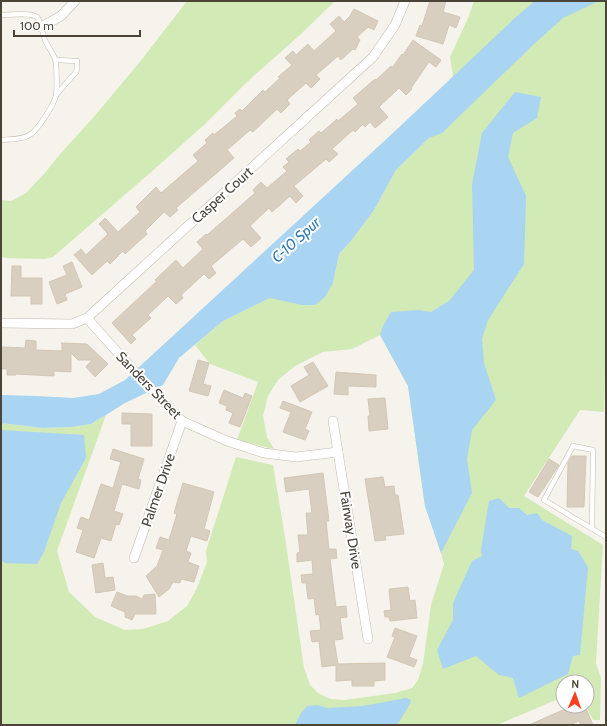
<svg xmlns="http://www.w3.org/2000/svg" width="607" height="726" viewBox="0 0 607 726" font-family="Cabin,sans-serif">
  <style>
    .green { fill: #d2eab5 }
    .water { fill: #a9d4f2 }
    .building { fill: #d8cfc1; stroke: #d3c7b4 }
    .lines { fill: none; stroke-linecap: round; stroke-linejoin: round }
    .lane-casing { stroke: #c2bbae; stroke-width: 5.5 }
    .street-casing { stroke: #c2bbae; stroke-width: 10 }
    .lane { stroke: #fff; stroke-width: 4.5 }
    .street { stroke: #fff; stroke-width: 9 }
    .labels { text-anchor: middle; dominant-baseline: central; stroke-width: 4; stroke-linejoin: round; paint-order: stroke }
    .street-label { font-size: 14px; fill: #4b4439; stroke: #fff }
    .water-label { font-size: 15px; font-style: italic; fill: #2e7ab2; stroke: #fff }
  </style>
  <rect width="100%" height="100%" fill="#f6f3ec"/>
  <g class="green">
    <path d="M187,1H335L301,34L246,83L205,124L150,173L53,257L45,259L7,258L1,257V200L11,201L26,193L44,174L61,153L92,119L139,63Z"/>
    <path d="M474,1H606V326L604,412L580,410L524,496L603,545L596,663L601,678L600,720H593L586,706H587V682H563V697L497,725H1V423L42,428L72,427L91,424L106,415L57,551L69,592L95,617L125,630L143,629L168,621L187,606L197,588L207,562L206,551L236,457L273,465L285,537L304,668L310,685L318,693L330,699L344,700L395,693L412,688L418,680L423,664L431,605L444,564L441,553L425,506L408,386L380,335L352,349L323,352L295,366L278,380L268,396L263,416L267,437L274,449L237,440L258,382L210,364L195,345L223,321L270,298L333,283L339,254L351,241L374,210L396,170L429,138L453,76L450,57L468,18Z"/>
  </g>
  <g class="water">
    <path d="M535,1H599L563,18L533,45L442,133L429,138L396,170L374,210L351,241L339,254L333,283L325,297L315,305H302L270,298L223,321L179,358L163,385L125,403L106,415L91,424L72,427L42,428L1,423V395L37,396L73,398L99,394L125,380L394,132L516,17Z"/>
    <path d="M515,92L541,97L537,118L513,133L508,157L526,196L524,264L488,320L482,339L484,363L496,400L472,430L467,459L472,493L441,553L425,506L408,386L380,335L383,326L391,312L419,310L431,312L449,301L474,270L472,184L482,133Z"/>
    <path d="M1,430L84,435L86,458L61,503L44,552L37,564L5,563L1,560Z"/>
    <path d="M499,498L509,508H519L527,515L537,513L542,520L572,536L571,549L578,551L588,567L580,655L573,656L568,674L519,698L513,678L499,675L476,656L443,669L437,650L453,620V603L472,561L482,556L481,550L489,501Z"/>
    <path d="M406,698L411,700L410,704L397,725H295L301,713L307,706L317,705L328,708L363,706Z"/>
  </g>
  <g class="building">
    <path d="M430,1H446L443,12L460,17L456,28L449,25L443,44L416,36L420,25L422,26Z"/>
    <path d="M354,9L378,21L374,30L368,27L357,37L360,40L355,50L353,49L341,60L338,56L316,75L320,79L311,88L306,83L287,100L290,104L281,113L277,109L253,132L250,130L227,150L234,158L176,208L178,210L170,217L164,212L145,231L147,234L125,254L123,251L110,264L107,261L92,275L74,255L81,249L86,255L108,234L99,224L105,218L118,232L140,212L136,207L156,187L161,193L198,161L193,155L207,143L205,140L213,133L214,135L237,116L235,113L240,109L242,111L263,90L265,92L280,78L278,77L292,65L285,58L293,51L296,55L308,44L314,51L336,31L330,24L339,16L344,22L350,16Z"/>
    <path d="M413,40L441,60L436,67L429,62L411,88L412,89L406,95L399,88L379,107L388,117L375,128L370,122L365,127L363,124L355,132L353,130L332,149L338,154L329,162L326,159L294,186L303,196L296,203L290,196L272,212L269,208L250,226L261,238L251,247L243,239L211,266L216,273L209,279L204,274L181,295L183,298L176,304L168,296L148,315L151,318L132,335L136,339L131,344L112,323L157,281L155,280L176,260L183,268L203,249L197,242L206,234L207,235L229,216L255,193L253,190L261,182L267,188L287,171L283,167L289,162L286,159L298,149L300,151L311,142L309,140L319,131L321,133L337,119L338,121L358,104L353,98L375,79L376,80L391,66L392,68L402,54L403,55Z"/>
    <path d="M72,262L82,287L65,294L67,300L57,304L49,282L67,275L63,266Z"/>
    <path d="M12,266H21V278H42V304H31V296H11Z"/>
    <path d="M26,340L36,341V350L62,351V344L61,343L87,344L108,364L95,377L86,367L92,360H78L71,353V372L54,371V376L16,374V375H7V369H1V347L25,348Z"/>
    <path d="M198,360L209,363L203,384L211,386L208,396L189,391Z"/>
    <path d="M313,362L328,386L300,402L291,386L309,375L304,367Z"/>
    <path d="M336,372L376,375V387L348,386V395L334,394Z"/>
    <path d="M224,390L243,398L245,393L252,396L240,427L229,423L233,413L226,410L227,406L219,403Z"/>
    <path d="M385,398L388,429L369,431L368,416H370L368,399Z"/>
    <path d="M283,401L312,412L305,429L309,431L305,440L283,432L291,412L280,408Z"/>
    <path d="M122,413L152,414V446H131V424H122Z"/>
    <path d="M113,449L144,459L138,479L141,480L139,489L122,484L114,511L123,514L119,525L116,524L111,541L101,538L94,558L76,552L83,530L77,528L81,517L89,520L101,484L113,488L121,462L110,459Z"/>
    <path d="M572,456H586L584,507H567L568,463Z"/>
    <path d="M549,459L559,465L538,497L529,492Z"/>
    <path d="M323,473L329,521H326L329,549H336L337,558L330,559L336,607L346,606L347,617L340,618L343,639L334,640L338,664L385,663V680L374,681V686H352V680L336,681V665L322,667L319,641L312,642L310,631L321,630L319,614L316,615L314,598L308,599L306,583H302L301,575L313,574L312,560L297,562V553L300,552L298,535H308L306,513H312L309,489L286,492L284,478Z"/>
    <path d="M383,477L385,487L394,486L395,495H398L404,534L385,536L386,540L375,541L365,479Z"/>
    <path d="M183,483L214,492L204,529L210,531L207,541L191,536L186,551L191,553L188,562L199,566L194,582L181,579L180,583L173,582L169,589L159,597L146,576L157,566L163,550L156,548L160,537L169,540L177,514L174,513Z"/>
    <path d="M103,563L105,578L113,577L115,590L96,593L92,565Z"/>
    <path d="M408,587L410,601L415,600L417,618L390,621L389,617H385L384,611L391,610L389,589Z"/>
    <path d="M117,592L127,596H136L142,599L144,595L155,594L156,614H135L132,620L125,617V612L111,606Z"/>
    <path d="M395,628L417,636L409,657L417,660L414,667L387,657L395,637L392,636Z"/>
    <path d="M572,706H585L593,725H581L579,721L570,725H529Z"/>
  </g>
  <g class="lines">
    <g class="lane-casing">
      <g id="lane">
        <path d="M1,15C9,15 31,12 37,17C41,21 43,35 45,40C48,47 53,53 55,59C57,64 57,91 56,96C53,106 39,128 31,134C23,140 11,139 1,140"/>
        <path d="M56,60L77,61V69L76,72L56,95"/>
        <path d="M592,528L593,450L573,446L544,500L606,537"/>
      </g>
    </g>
    <g class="street-casing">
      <g id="street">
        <path d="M41,27L61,16L75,1"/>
        <path d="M87,318L134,371L182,421L227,441L264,453L296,457L338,452"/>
        <path d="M1,323L72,324L87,318L373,57L395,25L405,1"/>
        <path d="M333,421L368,639"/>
        <path d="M134,558L182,421"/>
      </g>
    </g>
    <use href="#lane" class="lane"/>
    <use href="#street" class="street"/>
  </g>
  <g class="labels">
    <g class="street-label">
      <text transform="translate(222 195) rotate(-42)">Casper Court</text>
      <text transform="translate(149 385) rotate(46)">Sanders Street</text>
      <text transform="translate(158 490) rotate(-71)">Palmer Drive</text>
      <text transform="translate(351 530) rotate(81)">Fairway Drive</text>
    </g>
    <g class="water-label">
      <text transform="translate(296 240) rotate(-42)">C-10 Spur</text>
    </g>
  </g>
  <rect width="607" height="726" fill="none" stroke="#4b4439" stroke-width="4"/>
  <g transform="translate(575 694) rotate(2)"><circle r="19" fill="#ffffff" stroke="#b7b4b0"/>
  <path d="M0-3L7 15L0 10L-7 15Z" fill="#fc3f1d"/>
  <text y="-6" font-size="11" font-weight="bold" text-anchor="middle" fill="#4b4439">N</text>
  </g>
  <path d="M14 30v6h126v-6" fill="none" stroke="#4b4439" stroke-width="2"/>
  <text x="20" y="30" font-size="12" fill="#4b4439" stroke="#ffffff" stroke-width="3" paint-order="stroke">100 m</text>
</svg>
